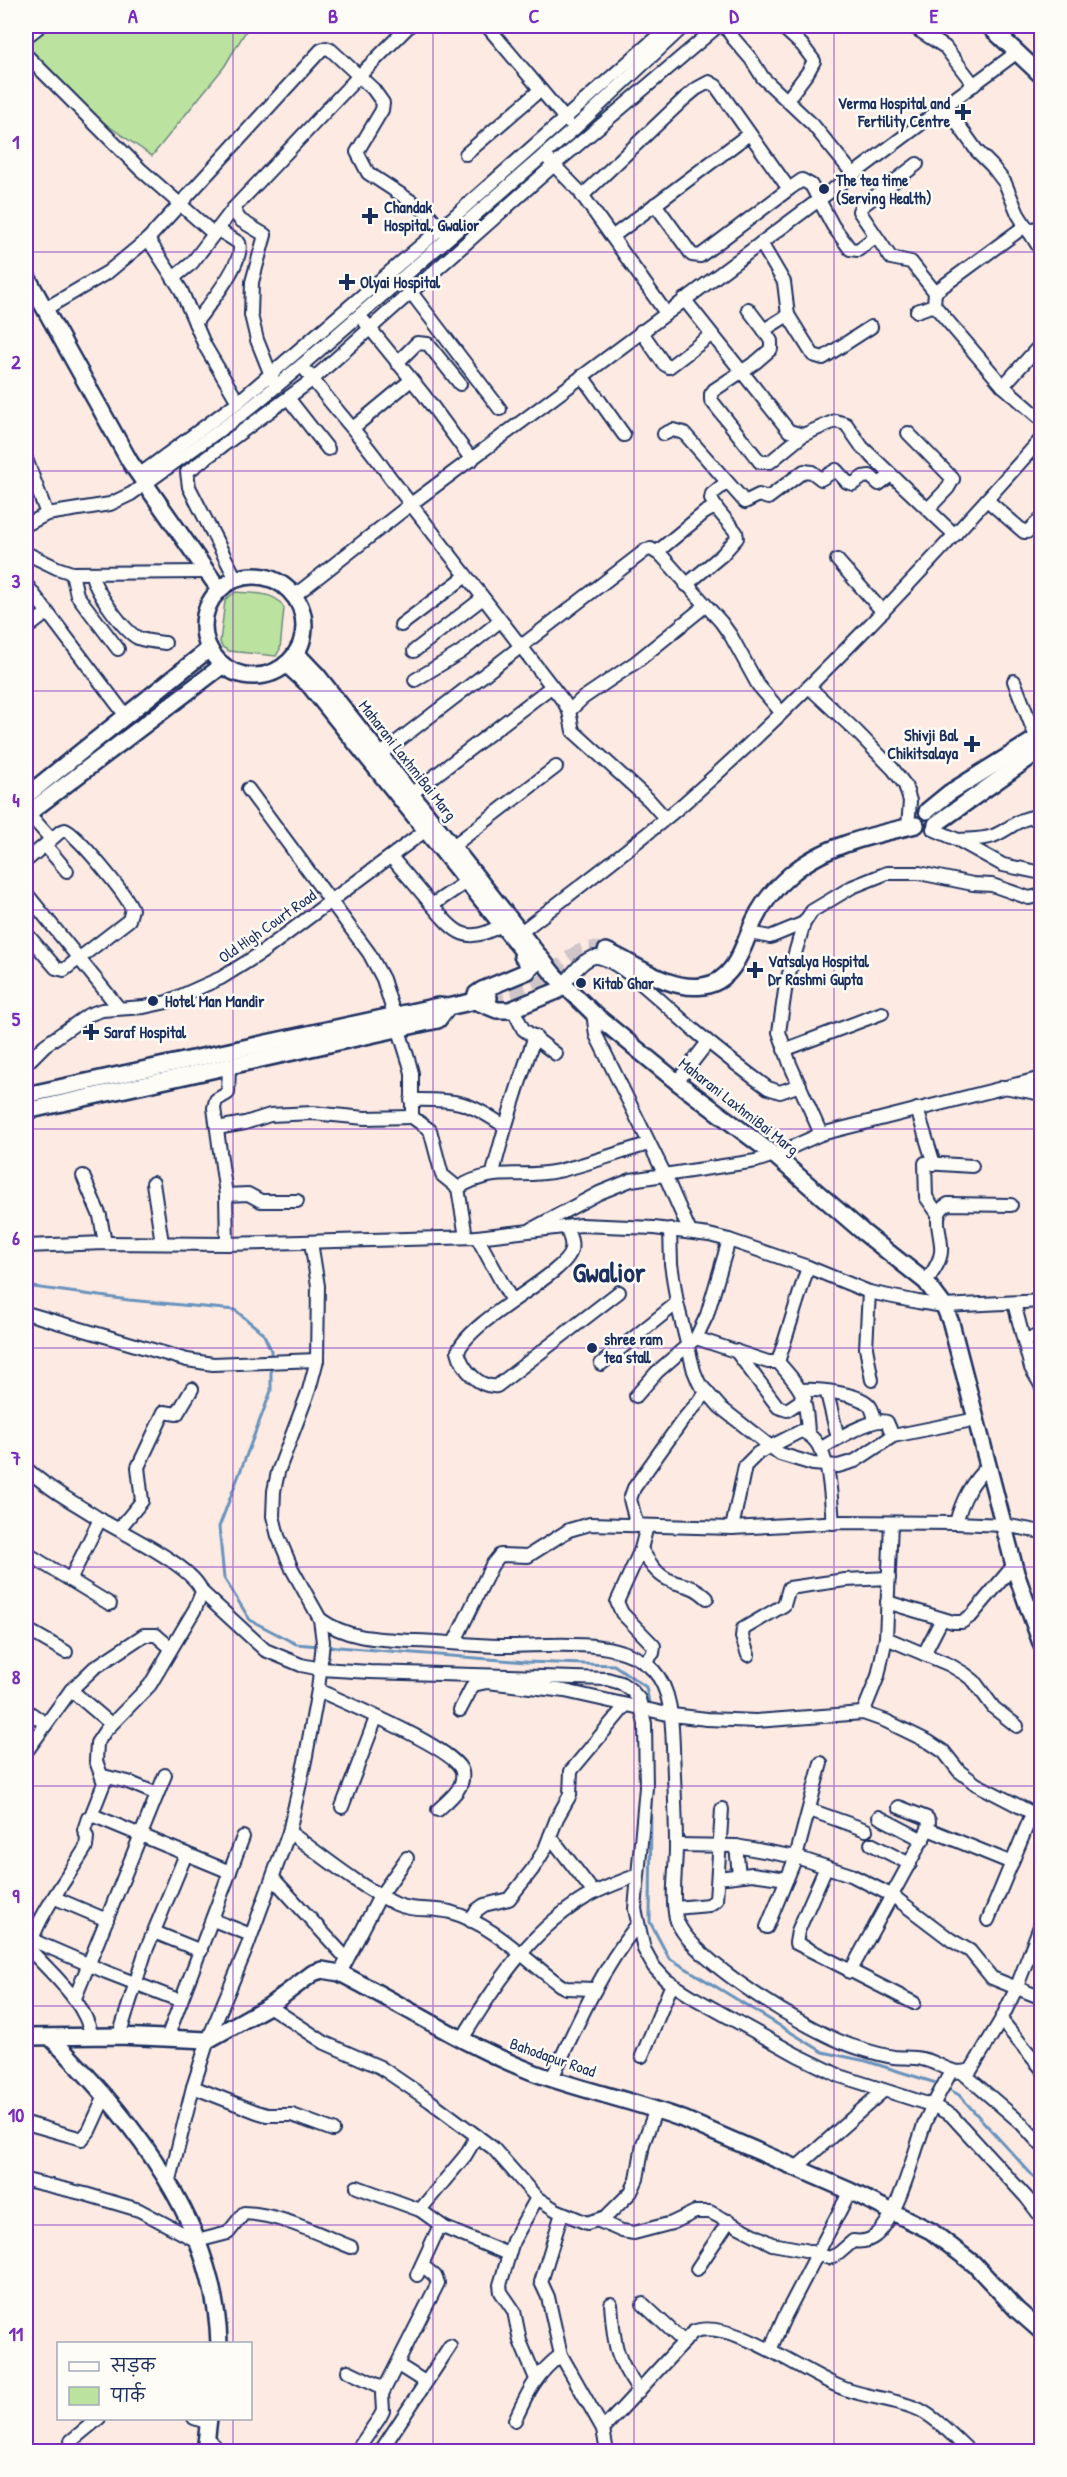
<svg xmlns="http://www.w3.org/2000/svg" width="1067" height="2477" viewBox="0 0 1067 2477" font-family="'Patrick Hand','Playpen Sans Deva',sans-serif">
  <style>
    .green { fill: #bbe39f; stroke: #6b897e; stroke-width: 1.5 }
    .lines { fill: none; stroke-linecap: round; stroke-linejoin: round }
    .stream { stroke: #6793bc; stroke-width: 3 }
    .major-tunnel { stroke: #d0c5c8; stroke-width: 15; stroke-dasharray: 15 8; stroke-linecap: butt }
    .minor-casing { stroke: #1b2f5e; stroke-width: 16 }
    .major-casing { stroke: #1b2f5e; stroke-width: 20 }
    .minor { stroke: #fdfcf7; stroke-width: 12 }
    .major { stroke: #fdfcf7; stroke-width: 15 }
    .grid { fill: none; stroke: #7b2cbf; stroke-width: 1.5; stroke-opacity: 0.55 }
    .poi-dot { fill: #1b2f5e; stroke: #fdfcf7; stroke-width: 2 }
    .labels { text-anchor: middle; dominant-baseline: central; stroke-width: 5; stroke-linejoin: round; paint-order: stroke }
    .poi-label { font-size: 16px; font-weight: bold; fill: #1b2f5e; stroke: #fdfcf7; text-anchor: start }
    .street-label { font-size: 16px; fill: #1b2f5e; stroke: #fdfcf7 }
    .town-label { font-size: 28px; font-weight: bold; fill: #1b2f5e; stroke: #fdfcf7 }
    .neatline { fill: none; stroke: #7b2cbf; stroke-width: 2 }
    .grid-label { font-size: 20px; text-anchor: middle; font-weight: bold; fill: #7b2cbf }
  </style>
  <rect width="100%" height="100%" fill="#fdeae3"/>
  <filter id="ink" filterUnits="userSpaceOnUse"><feTurbulence type="fractalNoise" baseFrequency=".0167" numOctaves="2"/><feDisplacementMap in="SourceGraphic" scale="12" xChannelSelector="R" yChannelSelector="G"/><feConvolveMatrix kernelMatrix="1 2 1 2 8 2 1 2 1" color-interpolation-filters="sRGB"/></filter>
  <g filter="url(#ink)">
    <g class="green">
      <path d="M26,26H249L224,67L152,156L26,69Z"/>
      <path d="M236,592C253,594 276,591 284,608L280,649L276,656L229,651L222,647L220,642L225,601L227,598Z"/>
    </g>
    <g class="lines">
      <g class="stream">
        <path d="M26,1286L129,1300L235,1310L263,1333L271,1350V1358"/>
        <path d="M271,1365V1391L219,1527L224,1578L250,1620L296,1644L319,1646"/>
        <path d="M326,1646L526,1662L614,1665L646,1687L650,1707"/>
        <path d="M651,1713V1751"/>
        <path d="M651,1800L650,1922L669,1958L823,2052L866,2061L939,2084"/>
        <path d="M945,2087L959,2095L1042,2186"/>
      </g>
      <path class="major-tunnel" d="M489,998C506,994 524,992 539,984C564,970 572,941 606,951"/>
      <g class="minor-casing">
        <g id="minor">
          <path d="M487,26L567,121"/>
          <path d="M725,26L733,38L751,59L763,78L813,125L853,174"/>
          <path d="M781,26L802,45L814,61L808,72L787,100"/>
          <path d="M912,26L945,47L974,85"/>
          <path d="M26,37L40,26"/>
          <path d="M26,55L140,169L214,234"/>
          <path d="M945,106L977,151L992,166L1005,183L1018,214L1042,252"/>
          <path d="M466,154L540,90"/>
          <path d="M549,160L580,192L666,313"/>
          <path d="M917,164L861,207L859,211L891,258L911,262L935,292L934,305L917,311"/>
          <path d="M582,196L684,99L696,89L709,82L716,86L789,189L802,180L811,185L833,226L850,249L858,250L875,237"/>
          <path d="M655,204L692,255L700,256L789,189"/>
          <path d="M233,209L240,220L265,235L252,282L251,315L257,340L273,380"/>
          <path d="M1029,232L1042,225"/>
          <path d="M612,237L749,134"/>
          <path d="M148,239L181,290L205,346L238,402"/>
          <path d="M173,278L192,263L233,209L358,77L409,26"/>
          <path d="M410,291L500,409"/>
          <path d="M935,292L1025,226"/>
          <path d="M684,299L789,431L803,435L835,421L846,424L862,447L955,535"/>
          <path d="M934,305L1003,386L1042,420"/>
          <path d="M45,309L108,272L148,239L321,50L326,48L331,50L373,89L383,103L382,110L357,152L368,173L426,211L444,232"/>
          <path d="M748,309L764,330L788,315L784,282L761,243"/>
          <path d="M788,315L813,355L823,358L871,327"/>
          <path d="M364,321L424,395L472,460"/>
          <path d="M195,323C206,309 246,260 239,243L217,229"/>
          <path d="M764,330L771,341V349L756,362L714,390L711,394V400L760,462H770L803,435"/>
          <path d="M641,331L664,364L669,367L711,335"/>
          <path d="M397,363L417,343L428,344L460,384"/>
          <path d="M302,365C329,404 363,437 389,476L564,702L569,711L573,731L649,800L665,818"/>
          <path d="M582,376L624,435"/>
          <path d="M1003,386L1042,343"/>
          <path d="M288,398L328,449"/>
          <path d="M353,428L411,380"/>
          <path d="M908,433L953,479L948,488L928,509"/>
          <path d="M664,434L673,430L684,433L745,502L759,495L768,498L804,471L812,472L821,479L836,470L847,482L853,484L863,477L870,476L879,484L891,475"/>
          <path d="M26,459L47,514"/>
          <path d="M139,475L238,402L440,229L669,26"/>
          <path d="M987,500L1024,532H1027L1042,518"/>
          <path d="M717,509L711,499L712,494L727,482"/>
          <path d="M26,525L47,514L110,504L131,494L245,412L302,365L574,129L684,26"/>
          <path d="M657,552L704,513L711,509H717L736,532L737,538L722,555L686,585"/>
          <path d="M26,553L57,568L72,573L207,572"/>
          <path d="M837,560L883,612"/>
          <path d="M72,573L77,595L118,649"/>
          <path d="M92,574C94,590 124,631 138,638C146,641 157,642 165,643"/>
          <path d="M236,579L189,487L187,472L312,380L554,165L718,26"/>
          <path d="M26,584L126,716"/>
          <path d="M294,596L411,504L1016,53"/>
          <path d="M401,625L466,576"/>
          <path d="M26,629L47,613"/>
          <path d="M414,651L483,598"/>
          <path d="M415,680L461,652L500,621"/>
          <path d="M1014,681L1036,737"/>
          <path d="M809,687L857,732L893,769L905,785L910,801L908,827"/>
          <path d="M569,711L583,698L636,662L705,606"/>
          <path d="M381,754L646,550L651,549L662,556L721,622L731,636L758,685L781,712"/>
          <path d="M248,789L369,953L383,979L409,1062L412,1073V1117L430,1130L442,1175L458,1188L466,1237"/>
          <path d="M411,794L551,687"/>
          <path d="M28,813L51,839"/>
          <path d="M933,829L958,840L1003,865L1042,873"/>
          <path d="M958,840C970,839 982,840 993,836C1013,828 1017,817 1042,816"/>
          <path d="M45,845L67,871"/>
          <path d="M453,846L556,767"/>
          <path d="M391,857C404,872 418,888 431,904C454,931 465,947 501,925"/>
          <path d="M26,861L60,832L65,830C76,833 128,897 132,909L129,920L64,970L56,968L26,933"/>
          <path d="M26,893L119,1008"/>
          <path d="M432,905L466,882"/>
          <path d="M521,932C575,890 630,849 682,805C811,692 928,566 1042,438"/>
          <path d="M750,933L770,937L804,923"/>
          <path d="M564,984C571,976 583,958 595,957C618,956 676,1016 695,1031C719,1051 743,1070 768,1088L780,1092L800,1085"/>
          <path d="M513,1009L523,1029L556,1054"/>
          <path d="M593,1013L596,1035L664,1173L690,1232"/>
          <path d="M784,1050L882,1013"/>
          <path d="M26,1064L45,1045L88,1015L102,1010L144,1007L167,1002L221,978L261,953L426,830"/>
          <path d="M677,1082L708,1042"/>
          <path d="M1004,1087L1042,1094"/>
          <path d="M411,1100C455,1099 468,1101 504,1126"/>
          <path d="M917,1109L934,1164"/>
          <path d="M217,1128L245,1123L270,1115L313,1113L365,1118L412,1117"/>
          <path d="M821,1134L790,1064L779,1032L786,984L804,923L812,911L852,887L887,873H919L973,884L992,885L1029,898L1042,895"/>
          <path d="M493,1173C504,1127 519,1082 535,1036"/>
          <path d="M83,1176L100,1216L105,1243"/>
          <path d="M153,1183L162,1243"/>
          <path d="M458,1188C495,1165 519,1180 558,1171C588,1164 618,1153 648,1144"/>
          <path d="M226,1195L248,1194L261,1201H297"/>
          <path d="M938,1214L926,1197L925,1163L972,1166"/>
          <path d="M566,1228C569,1235 573,1242 571,1250C567,1274 473,1317 458,1351C462,1368 478,1388 497,1386L619,1292"/>
          <path d="M532,1229L599,1193L631,1180L756,1161L774,1155L821,1134L1042,1078"/>
          <path d="M670,1229L671,1264L677,1303L694,1371L699,1383L720,1407L780,1454L813,1464L838,1466L855,1461L893,1436L977,1419"/>
          <path d="M477,1237L512,1301"/>
          <path d="M227,1244L226,1195L214,1108L216,1100L228,1093L229,1067"/>
          <path d="M26,1246L105,1243L227,1244L477,1237L581,1225L654,1228L709,1235L729,1240L808,1267L869,1292L918,1302L944,1306L1042,1301"/>
          <path d="M926,1282C932,1273 940,1263 941,1252C943,1235 929,1214 948,1204L1011,1205"/>
          <path d="M869,1292L866,1348L872,1380"/>
          <path d="M1014,1303L1031,1368L1042,1387"/>
          <path d="M26,1313L187,1360L213,1364L317,1360"/>
          <path d="M696,1338L768,1362H778L808,1267"/>
          <path d="M1024,1339L1042,1336"/>
          <path d="M736,1351L778,1407L787,1410L805,1398"/>
          <path d="M778,1362C803,1390 806,1395 808,1433"/>
          <path d="M601,1364L677,1303"/>
          <path d="M802,1390C818,1389 855,1393 868,1404C873,1408 874,1416 875,1421"/>
          <path d="M827,1393L838,1438"/>
          <path d="M636,1396L657,1372L696,1338L707,1315L729,1240"/>
          <path d="M820,1449C833,1441 874,1416 887,1422L893,1436"/>
          <path d="M26,1468C47,1488 73,1502 98,1518C122,1533 194,1566 202,1592L195,1609L150,1685L105,1731L97,1743L96,1761L104,1783L91,1816"/>
          <path d="M956,1523C962,1500 971,1482 989,1465"/>
          <path d="M637,1526L630,1499L634,1488L682,1421L707,1392"/>
          <path d="M732,1528L745,1466L758,1453L801,1431C832,1441 830,1496 833,1523"/>
          <path d="M119,1529L142,1501L138,1467L164,1412L177,1414L192,1389"/>
          <path d="M641,1549C648,1560 655,1573 667,1579C684,1588 690,1582 707,1598"/>
          <path d="M26,1553L110,1604"/>
          <path d="M70,1580L100,1519"/>
          <path d="M202,1592L265,1650L301,1665L321,1669L370,1672L607,1679L621,1683L631,1690L639,1699L645,1724L646,1787L635,1909L644,1949L654,1967L666,1980L696,1999L797,2055L840,2076L934,2106L951,2115L1026,2197L1042,2218"/>
          <path d="M887,1602L953,1622H962L972,1615L1014,1565"/>
          <path d="M320,1619C349,1640 380,1639 415,1641C443,1642 471,1645 500,1646C545,1647 620,1634 654,1671C672,1691 672,1723 673,1748C674,1781 676,1814 676,1847C676,1869 671,1896 676,1918C687,1959 812,2033 852,2046C865,2050 880,2055 894,2057C903,2058 913,2057 922,2059C939,2062 952,2077 971,2070L1001,2020L1016,1989L1042,1921"/>
          <path d="M26,1629L66,1652"/>
          <path d="M886,1638L950,1665L965,1674L974,1681L994,1708L1017,1726"/>
          <path d="M454,1643L492,1565L500,1555L528,1556L569,1530L590,1524L732,1528L842,1522L956,1523L1004,1525L1042,1532"/>
          <path d="M924,1654L942,1619"/>
          <path d="M748,1655L742,1637L743,1629L784,1605L789,1588L845,1580L889,1578"/>
          <path d="M644,1663L653,1653L654,1646L622,1613L617,1602L641,1549L647,1526"/>
          <path d="M71,1690L111,1724"/>
          <path d="M318,1690C343,1702 458,1749 462,1772C465,1789 448,1800 438,1810"/>
          <path d="M26,1710L46,1724"/>
          <path d="M460,1710L473,1685L487,1682L565,1691L672,1715L707,1719L756,1721L863,1713L886,1721L929,1742L944,1752L959,1771L976,1784L1042,1818"/>
          <path d="M863,1713L878,1676L886,1638L891,1523"/>
          <path d="M26,1752L71,1690L94,1668L144,1635H156L171,1648"/>
          <path d="M103,1776L128,1782L157,1794"/>
          <path d="M342,1807L376,1718"/>
          <path d="M810,1810L866,1830"/>
          <path d="M879,1817L923,1840"/>
          <path d="M928,1829L1012,1863"/>
          <path d="M289,1832C323,1856 358,1886 396,1904C413,1912 431,1907 450,1912C491,1923 526,1960 560,1985L566,1988L594,1989"/>
          <path d="M550,1836L594,1893"/>
          <path d="M871,1844L910,1864"/>
          <path d="M676,1845L736,1846L796,1857L851,1875L893,1896L951,1940L970,1951L992,1978L1042,1998"/>
          <path d="M736,1846L739,1875"/>
          <path d="M826,1867L798,1931L796,1943L914,2003"/>
          <path d="M273,1878L347,1959"/>
          <path d="M718,1878L752,1874L787,1879"/>
          <path d="M55,1898L107,1920"/>
          <path d="M675,1908L709,1905L716,1900L722,1809"/>
          <path d="M213,1920L251,1935"/>
          <path d="M988,1920L1032,1814"/>
          <path d="M471,1921L477,1910L484,1905L509,1899L532,1870L545,1849L557,1818L570,1795L571,1771L626,1705"/>
          <path d="M767,1927L796,1857L821,1763"/>
          <path d="M154,1932L201,1951"/>
          <path d="M32,1940L106,1972L181,2001"/>
          <path d="M850,1972L928,1829L929,1821L927,1818L899,1807"/>
          <path d="M340,1973L380,1896L407,1858"/>
          <path d="M75,1998L165,1775"/>
          <path d="M269,2006L325,2043L380,2067L430,2101L493,2148L537,2198L556,2210L587,2223L606,2217L631,2192L637,2179L643,2144L656,2109"/>
          <path d="M1001,2020L1042,2069"/>
          <path d="M119,2036L145,1953L186,1854"/>
          <path d="M92,2037C85,2002 56,1978 33,1953C31,1949 30,1945 32,1940C41,1912 70,1874 86,1847L87,1837L84,1830L88,1818L91,1816L97,1817L230,1872"/>
          <path d="M167,2038L243,1837"/>
          <path d="M462,2039C497,1983 533,1925 594,1893C608,1886 623,1881 637,1875"/>
          <path d="M642,2056L672,1984"/>
          <path d="M963,2073L1021,2123L1042,2146"/>
          <path d="M552,2078C577,2024 600,1972 637,1925"/>
          <path d="M193,2087L257,2112L267,2115H292L333,2130"/>
          <path d="M26,2123L82,2139L89,2131L105,2096"/>
          <path d="M796,2168L883,2091"/>
          <path d="M26,2180L85,2194L139,2210L197,2241L228,2233L244,2213C280,2214 318,2234 351,2247"/>
          <path d="M169,2184L193,2087L208,2040L247,1947L289,1832L305,1761L318,1690L323,1642L320,1619L292,1569L278,1536L273,1516L274,1491L278,1472L309,1390L317,1360L318,1286L311,1242"/>
          <path d="M357,2187L420,2210L445,2228L508,2254"/>
          <path d="M420,2210L465,2156L477,2136"/>
          <path d="M562,2213L541,2282L548,2297L561,2355L603,2429L607,2452"/>
          <path d="M599,2221L622,2231L634,2233L672,2223L695,2212H710L772,2244L805,2250L829,2258L838,2254L853,2241C860,2242 869,2241 875,2236C898,2218 914,2153 924,2125C931,2107 942,2089 951,2071"/>
          <path d="M697,2269L729,2221"/>
          <path d="M417,2275L440,2225"/>
          <path d="M611,2304C614,2345 615,2357 639,2391"/>
          <path d="M643,2304L684,2342"/>
          <path d="M770,2350L785,2316L850,2191"/>
          <path d="M398,2365L425,2382"/>
          <path d="M348,2371L384,2388"/>
          <path d="M536,2379L520,2341L514,2311L501,2292L500,2285L513,2241L537,2198"/>
          <path d="M194,2418L209,2423"/>
          <path d="M515,2420C527,2394 537,2372 561,2355"/>
          <path d="M603,2429L693,2332C730,2316 808,2376 845,2389C869,2398 897,2399 920,2410C939,2420 954,2437 970,2452"/>
          <path d="M208,2439L220,2452"/>
          <path d="M71,2441L99,2418"/>
          <path d="M356,2452L380,2417L383,2411L382,2394L438,2283L435,2276L422,2265"/>
          <path d="M380,2452L450,2346"/>
        </g>
      </g>
      <g class="major-casing">
        <g id="major">
          <path d="M989,26L1042,76"/>
          <path d="M26,275L130,462L219,589"/>
          <circle cx="254" cy="626" r="50"/>
          <path d="M296,653L317,675L554,975L593,1013L677,1082L774,1155L863,1232L926,1282L944,1306L951,1323L1016,1573L1042,1646"/>
          <path d="M286,664L310,686L534,965"/>
          <path d="M26,796L209,649"/>
          <path d="M927,811L949,793L1042,735"/>
          <path d="M26,815L223,665"/>
          <path d="M936,824L1042,749"/>
          <path d="M606,951C636,964 668,991 703,986C735,982 743,946 754,921C762,904 776,887 790,875C824,845 873,835 916,825"/>
          <path d="M475,998L476,994L482,990L528,971L530,966L522,956"/>
          <path d="M475,1001L497,1010H510L557,991"/>
          <path d="M26,1095L438,1006L448,1007L489,998"/>
          <path d="M26,1111L438,1020L448,1007"/>
          <path d="M26,2037L119,2036L208,2040L269,2006L313,1973L322,1970L340,1973C405,2006 467,2047 535,2073C584,2091 635,2101 683,2119L850,2191L931,2231L974,2264L1017,2310L1042,2332"/>
          <path d="M51,2038C133,2120 216,2223 219,2344"/>
          <path d="M205,2452L209,2418"/>
        </g>
      </g>
      <use href="#minor" class="minor"/>
      <use href="#major" class="major"/>
    </g>
  </g>
  <path class="grid" d="M233,26V2344M433,26V2452M634,26V2452M834,26V2452M26,252H1042M26,471H1042M26,691H1042M26,910H1042M26,1129H1042M26,1348H1042M26,1567H1042M26,1786H1042M26,2006H1042M26,2225H1042M233,2418V2452"/>
  <g class="poi-dot">
    <path d="M960 103h6v6h6v6h-6v6h-6v-6h-6v-6h6z"/>
    <circle cx="824" cy="189" r="6"/>
    <path d="M367 207h6v6h6v6h-6v6h-6v-6h-6v-6h6z"/>
    <path d="M344 273h6v6h6v6h-6v6h-6v-6h-6v-6h6z"/>
    <path d="M969 735h6v6h6v6h-6v6h-6v-6h-6v-6h6z"/>
    <path d="M752 961h6v6h6v6h-6v6h-6v-6h-6v-6h6z"/>
    <circle cx="581" cy="983" r="6"/>
    <circle cx="153" cy="1001" r="6"/>
    <path d="M88 1023h6v6h6v6h-6v6h-6v-6h-6v-6h6z"/>
    <circle cx="592" cy="1348" r="6"/>
  </g>
  <g class="labels">
    <g class="poi-label">
      <text x="950" y="103" text-anchor="end">Verma Hospital and<tspan x="950" dy="18">Fertility Centre</tspan></text>
      <text x="836" y="180">The tea time<tspan x="836" dy="18">(Serving Health)</tspan></text>
      <text x="384" y="207">Chandak<tspan x="384" dy="18">Hospital, Gwalior</tspan></text>
      <text x="360" y="282">Olyai Hospital</text>
      <text x="958" y="735" text-anchor="end">Shivji Bal<tspan x="958" dy="18">Chikitsalaya</tspan></text>
      <text x="768" y="961">Vatsalya Hospital<tspan x="768" dy="18">Dr Rashmi Gupta</tspan></text>
      <text x="593" y="983">Kitab Ghar</text>
      <text x="165" y="1001">Hotel Man Mandir</text>
      <text x="104" y="1032">Saraf Hospital</text>
      <text x="604" y="1339">shree ram<tspan x="604" dy="18">tea stall</tspan></text>
    </g>
    <g class="street-label">
      <text transform="translate(408 760) rotate(52)">Maharani LaxhmiBai Marg</text>
      <text transform="translate(267 926) rotate(-35)">Old High Court Road</text>
      <text transform="translate(739 1106) rotate(38)">Maharani LaxhmiBai Marg</text>
      <text transform="translate(553 2057) rotate(19)">Bahodapur Road</text>
    </g>
    <g class="town-label">
      <text x="609" y="1272">Gwalior</text>
    </g>
  </g>
  <rect width="1067" height="2477" fill="none" stroke="#fdfcf7" stroke-width="66"/>
  <rect x="57" y="2342" width="195" height="78" fill="#fdfcf7" stroke="#a3aaba" stroke-width="1.5"/>
  <rect x="69" y="2362" width="30" height="9" fill="#fdfcf7" stroke="#a3aaba" stroke-width="1.5"/>
  <text x="111" y="2372" font-size="18" fill="#1b2f5e">सड़क</text>
  <rect x="69" y="2387" width="30" height="18" fill="#bbe39f" stroke="#a3aaba" stroke-width="1.5"/>
  <text x="111" y="2402" font-size="18" fill="#1b2f5e">पार्क</text>
  <rect x="33" y="33" width="1001" height="2411" class="neatline"/>
  <g class="grid-label">
    <text x="133" y="23">A</text>
    <text x="333" y="23">B</text>
    <text x="534" y="23">C</text>
    <text x="734" y="23">D</text>
    <text x="934" y="23">E</text>
    <text x="16" y="149">1</text>
    <text x="16" y="369">2</text>
    <text x="16" y="588">3</text>
    <text x="16" y="807">4</text>
    <text x="16" y="1026">5</text>
    <text x="16" y="1245">6</text>
    <text x="16" y="1465">7</text>
    <text x="16" y="1684">8</text>
    <text x="16" y="1903">9</text>
    <text x="16" y="2122">10</text>
    <text x="16" y="2341">11</text>
  </g>
</svg>
